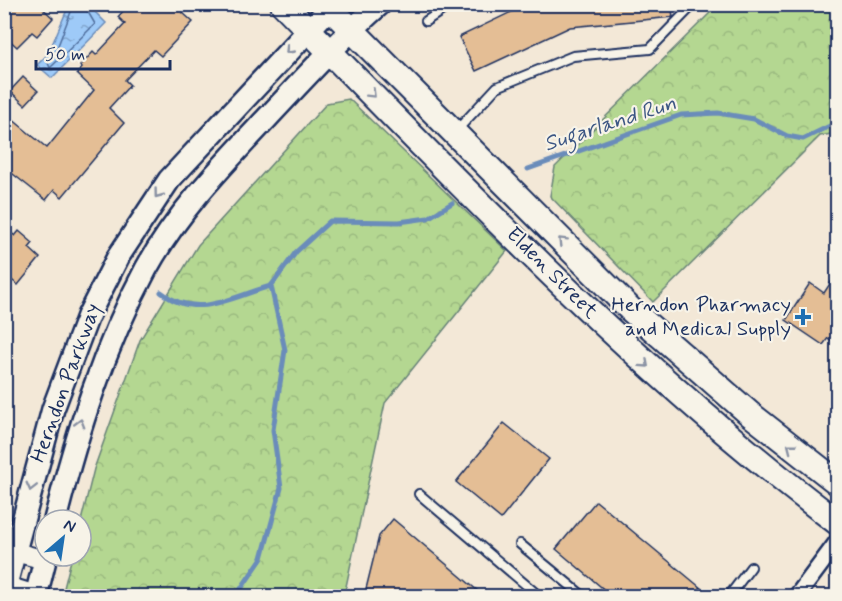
<svg xmlns="http://www.w3.org/2000/svg" width="842" height="601" viewBox="0 0 842 601" font-family="Mynerve,sans-serif">
  <style>
    .forest { fill: url(#forest-crowns); stroke: #688378; stroke-width: 1.5 }
    .water { fill: url(#water-ripples); stroke: #6a8cba; stroke-width: 1.5 }
    .lines { fill: none; stroke-linecap: round; stroke-linejoin: round }
    .shore { stroke: #4f6d9c; stroke-width: 1.5 }
    .stream { stroke: #6a8cba; stroke-width: 5 }
    .building { fill: #e4be95; stroke: #1b2f5e; stroke-width: 1.5 }
    .service-casing { stroke: #1b2f5e; stroke-width: 12 }
    .minor-casing { stroke: #1b2f5e; stroke-width: 20 }
    .tertiary-casing { stroke: #1b2f5e; stroke-width: 22 }
    .secondary-casing { stroke: #1b2f5e; stroke-width: 26 }
    .primary-casing { stroke: #1b2f5e; stroke-width: 28 }
    .service { stroke: #f7f3e8; stroke-width: 8 }
    .minor { stroke: #f7f3e8; stroke-width: 15 }
    .tertiary { stroke: #f7f3e8; stroke-width: 18 }
    .secondary { stroke: #f7f3e8; stroke-width: 21 }
    .primary { stroke: #f7f3e8; stroke-width: 24 }
    .oneway { stroke: #8991a3 }
    .poi-dot { fill: #1f6fb2; stroke: #f7f3e8; stroke-width: 2 }
    .labels { text-anchor: middle; dominant-baseline: central; stroke-width: 4.5; stroke-linejoin: round; paint-order: stroke }
    .street-label { font-size: 21px; fill: #1b2f5e; stroke: #f7f3e8 }
    .poi-label { font-size: 21px; fill: #1b2f5e; stroke: #f7f3e8; text-anchor: end }
    .water-label { font-size: 22px; font-style: italic; fill: #3c5684; stroke: #f7f3e8 }
  </style>
  <defs>
    <pattern id="forest-crowns" width="20" height="18" patternUnits="userSpaceOnUse" patternTransform="scale(1.5)"><rect width="20" height="18" fill="#b4d791"/><path d="M2 6a3 3 0 1 1 6 0M12 15a3 3 0 1 1 6 0" fill="none" stroke="#9ab97f"/></pattern>
    <pattern id="water-ripples" width="26" height="14" patternUnits="userSpaceOnUse" patternTransform="scale(1.5)"><rect width="26" height="14" fill="#9ecaf8"/><path d="M2 4q2-2 4 0t4 0M15 11q2-2 4 0t4 0" fill="none" stroke="#80a4cc"/></pattern>
  </defs>
  <rect width="100%" height="100%" fill="#f3e8d7"/>
  <filter id="ink" filterUnits="userSpaceOnUse"><feTurbulence type="fractalNoise" baseFrequency=".0167" numOctaves="2"/><feDisplacementMap in="SourceGraphic" scale="12" xChannelSelector="R" yChannelSelector="G"/><feConvolveMatrix kernelMatrix="1 2 1 2 8 2 1 2 1" color-interpolation-filters="sRGB"/></filter>
  <g filter="url(#ink)">
    <g class="forest">
      <path d="M719,4L837,5V133L820,136L653,302L550,196L555,167Z"/>
      <path d="M349,99L507,251L385,403L344,596H62L72,556H81V521L94,469L140,340L198,245L327,103Z"/>
    </g>
    <path class="water" d="M69,5H98L93,10L106,23L52,78L37,65L48,54Z"/>
    <g class="lines">
      <path class="shore" d="M74,4L54,56L48,63L50,68L95,24L88,12L90,4"/>
      <g class="stream">
        <path d="M528,169L681,115L718,113L754,119L787,136L803,139L838,122"/>
        <path d="M161,292C197,321 232,296 271,286"/>
        <path d="M236,596L262,558L281,488L273,430L285,350L271,286L296,252L330,221L399,222L428,218L452,203"/>
      </g>
    </g>
    <g class="building">
      <path d="M4,4H38L53,18L37,36L32,32L17,47L4,35Z"/>
      <path d="M129,4H191L183,13L193,22L161,56L154,50L125,80L130,85L109,108L124,123L62,197L54,190L46,200L4,167V128L12,119L47,148L94,90L77,74L82,68L80,66L93,52L96,55L125,24L118,17Z"/>
      <path d="M528,4H671L673,17L570,27L476,71L459,37Z"/>
      <path d="M23,77L38,91L25,105L10,91Z"/>
      <path d="M4,227L15,236L19,231L33,243L29,248L40,258L18,285L4,274Z"/>
      <path d="M837,273V345L828,338L823,345L786,320L810,283L824,293Z"/>
      <path d="M504,423L549,459L501,519L456,482Z"/>
      <path d="M596,501L701,588L694,597H613L556,549Z"/>
      <path d="M393,519L485,597H364L379,536Z"/>
    </g>
    <g class="lines">
      <g class="service-casing">
        <g id="service">
          <path d="M426,21L452,4"/>
          <path d="M457,130L497,87L573,56L650,49L694,4"/>
          <path d="M419,494L539,596"/>
          <path d="M520,544L583,596"/>
          <path d="M729,596L751,567"/>
        </g>
      </g>
      <g class="minor-casing">
        <path id="minor" d="M797,596L838,541"/>
      </g>
      <g class="tertiary-casing">
        <g id="tertiary">
          <path d="M4,549L45,560"/>
          <path d="M4,585L36,595"/>
        </g>
      </g>
      <g class="secondary-casing">
        <g id="secondary">
          <path d="M55,520C77,433 103,349 146,269C178,211 223,165 268,117C304,79 340,39 380,4"/>
          <path d="M4,592L53,409L88,316L118,257L169,180L333,4"/>
          <path d="M36,596L46,556"/>
        </g>
      </g>
      <g class="primary-casing">
        <g id="primary">
          <path d="M283,4C461,185 635,370 838,523"/>
          <path d="M326,4L631,310L750,414L838,483"/>
        </g>
      </g>
      <use href="#service" class="service"/>
      <use href="#minor" class="minor"/>
      <use href="#tertiary" class="tertiary"/>
      <use href="#secondary" class="secondary"/>
      <use href="#primary" class="primary"/>
    </g>
    <defs><path id="oneway-chevron" d="M-2-3.5L2.5 0L-2 3.5" fill="none" stroke-width="1.6" stroke-linecap="round" stroke-linejoin="round" transform="scale(1.5)"/></defs>
    <g class="oneway">
      <use href="#oneway-chevron" transform="translate(289 50) rotate(134)"/>
      <use href="#oneway-chevron" transform="translate(372 94) rotate(45)"/>
      <use href="#oneway-chevron" transform="translate(158 194) rotate(127)"/>
      <use href="#oneway-chevron" transform="translate(562 241) rotate(-135)"/>
      <use href="#oneway-chevron" transform="translate(645 364) rotate(42)"/>
      <use href="#oneway-chevron" transform="translate(80 423) rotate(-74)"/>
      <use href="#oneway-chevron" transform="translate(791 447) rotate(-142)"/>
      <use href="#oneway-chevron" transform="translate(31 487) rotate(104)"/>
    </g>
  </g>
  <path class="poi-dot" d="M800 308h6v6h6v6h-6v6h-6v-6h-6v-6h6z"/>
  <g class="labels">
    <g class="street-label">
      <text transform="translate(552 273) rotate(45)">Elden Street</text>
      <text transform="translate(66 383) rotate(-70)">Herndon Parkway</text>
    </g>
    <g class="poi-label">
      <text x="791" y="305">Herndon Pharmacy<tspan x="791" dy="24">and Medical Supply</tspan></text>
    </g>
    <g class="water-label">
      <text transform="translate(610 124) rotate(-18)">Sugarland Run</text>
    </g>
  </g>
  <rect width="842" height="601" fill="none" stroke="#f7f3e8" stroke-width="24"/>
  <rect x="12" y="12" width="818" height="577" fill="none" stroke="#1b2f5e" stroke-width="2" filter="url(#ink)"/>
  <g transform="translate(63 538) rotate(29)"><circle r="28" fill="#f7f3e8" stroke="#9fa5b1" stroke-width="1.5"/>
  <path d="M0-4.5L10 22L0 15L-10 22Z" fill="#1f6fb2"/>
  <text y="-9" font-size="16" font-weight="bold" text-anchor="middle" fill="#1b2f5e">N</text>
  </g>
  <path d="M36 60v9h134v-9" fill="none" stroke="#1b2f5e" stroke-width="3"/>
  <text x="45" y="60" font-size="18" fill="#1b2f5e" stroke="#f7f3e8" stroke-width="4.5" paint-order="stroke">50 m</text>
</svg>
